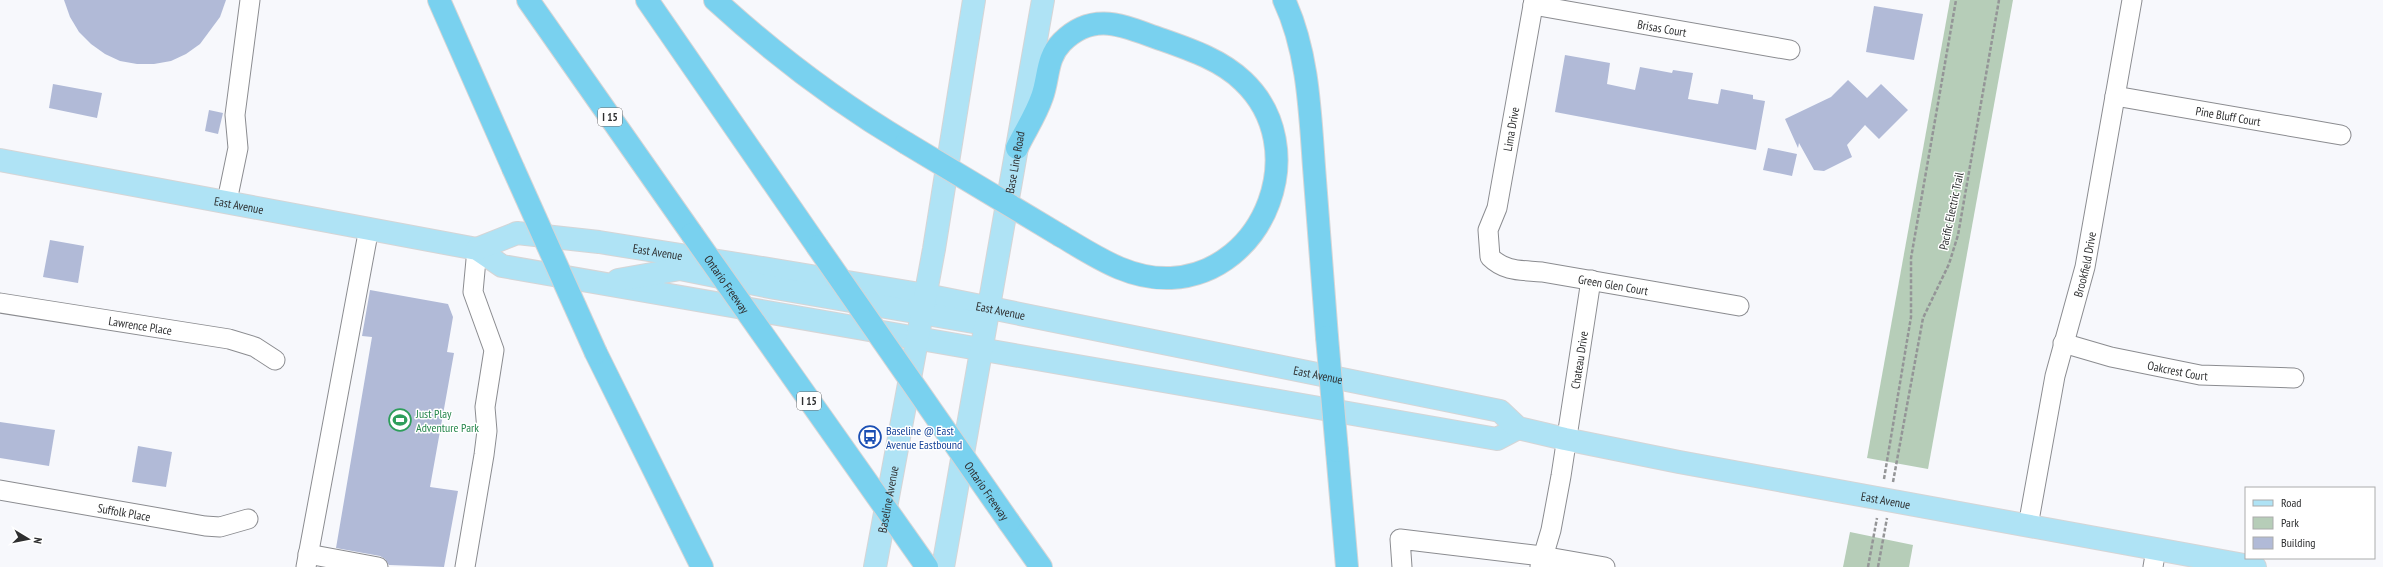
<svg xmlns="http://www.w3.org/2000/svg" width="2383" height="567" viewBox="0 0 2383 567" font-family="'PT Sans Narrow',sans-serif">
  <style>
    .green { fill: #b6cdb8 }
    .building { fill: #b1bad7 }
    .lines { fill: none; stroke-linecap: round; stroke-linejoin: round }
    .minor-casing { stroke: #8b8c90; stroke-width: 21 }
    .major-casing { stroke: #d5d5d6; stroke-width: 24 }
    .highway-casing { stroke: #d5d5d6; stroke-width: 24 }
    .path { stroke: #949597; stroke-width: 2.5; stroke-dasharray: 4 2; stroke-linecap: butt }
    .minor { stroke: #fff; stroke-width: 19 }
    .major { stroke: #afe3f5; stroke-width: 22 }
    .highway { stroke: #79d1ef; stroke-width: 22 }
    .highway-bridge-casing { stroke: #d5d5d6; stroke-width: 24; stroke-linecap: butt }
    .highway-bridge { stroke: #79d1ef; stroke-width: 22 }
    .labels { text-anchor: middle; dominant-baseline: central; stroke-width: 3; stroke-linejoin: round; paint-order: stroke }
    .shield { fill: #fff; stroke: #6d6d6e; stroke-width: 1 }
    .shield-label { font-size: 11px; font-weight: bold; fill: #2e2f30 }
    .street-label { font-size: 12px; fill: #2e2f30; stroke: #fff }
    .leisure-label { font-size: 12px; fill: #27864d; stroke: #fff; text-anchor: start }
    .transit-label { font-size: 12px; fill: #164399; stroke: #fff; text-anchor: start }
  </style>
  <rect width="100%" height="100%" fill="#f7f8fc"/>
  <g class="green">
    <path d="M1950,0H2013L1928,469L1867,458Z"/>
    <path d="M1850,532L1913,545L1909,567H1843Z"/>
  </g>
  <g class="building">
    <path d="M64,0H226L220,17L200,44L186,54L171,61L154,64H137L120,61L105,54L91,44L79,32L70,17Z"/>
    <path d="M1874,6L1923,14L1914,60L1866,52Z"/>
    <path d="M1565,55L1610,63L1607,84L1635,90L1640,67L1672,73L1673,70L1693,73L1688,99L1718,104L1721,89L1753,95V99L1765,101L1756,150L1555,112Z"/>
    <path d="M1848,80L1867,98L1881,84L1908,110L1879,139L1865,125L1847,145L1852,157L1824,171L1814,170L1799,143L1798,148L1785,119L1831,97Z"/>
    <path d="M53,84L102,93L97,118L49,108Z"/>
    <path d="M209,110L223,113L218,134L205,131Z"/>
    <path d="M1768,148L1797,154L1792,176L1763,170Z"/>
    <path d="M50,240L84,246L78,283L43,277Z"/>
    <path d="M370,290L448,304L453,317L447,352L454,353L430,487L458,491L444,567L389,565L385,559L380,556L336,548L372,337L362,336Z"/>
    <path d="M0,422L55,430L49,466L0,458Z"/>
    <path d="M138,446L172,452L166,487L132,482Z"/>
  </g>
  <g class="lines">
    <g class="minor-casing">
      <g id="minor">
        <path id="s1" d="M1534,0L1497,208L1488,230L1490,257C1505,272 1522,270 1542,272L1739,306"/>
        <path id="s2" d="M1533,5L1790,50"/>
        <path id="s3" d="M2115,96L2341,135"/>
        <path d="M227,201L238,148L235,115L250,0"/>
        <path id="s4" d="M0,303L229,339L255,347L275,360"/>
        <path id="s5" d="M2063,343L2111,357L2200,375L2294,378"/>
        <path id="s6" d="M0,490L205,526L220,527L248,519"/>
        <path id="s7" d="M2028,526L2055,376L2085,267L2132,0"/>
        <path d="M308,554L378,567"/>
        <path d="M306,567L369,228"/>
        <path d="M465,567L484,455L487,431L485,407L494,350L473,292L477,249"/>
        <path d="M1402,567L1400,539L1542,556L1605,567"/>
        <path id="s8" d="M1540,567L1551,530L1561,476L1591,280"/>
        <path d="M2153,567L2156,549"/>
      </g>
    </g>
    <g class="major-casing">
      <g id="major">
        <path id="s9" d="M0,160L477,249L502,266L1497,439L1518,428"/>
        <path id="s10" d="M477,249L517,233L599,242L781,271L926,295L1500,411L1518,428L1565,439L1679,462L2255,567"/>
        <path d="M618,280L680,269L775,288L985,324"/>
        <path id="s11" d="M875,567L934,249L974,0"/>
        <path id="s12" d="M943,567L1043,0"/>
      </g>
    </g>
    <g class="highway-casing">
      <g id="highway">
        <path d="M439,0L513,168"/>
        <path d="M528,0L692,234"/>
        <path d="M647,0L817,246"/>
        <path d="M715,0C773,53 839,103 906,143"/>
        <path d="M1284,0C1308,51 1310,111 1314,167C1318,224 1323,280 1327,337"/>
        <path d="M1017,148C1025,131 1036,115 1042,97C1049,78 1046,58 1062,42C1090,14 1117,23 1149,35C1182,47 1218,57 1243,81C1313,147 1266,273 1171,278C1129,280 1095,256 1061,236"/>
        <path d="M596,353L702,567"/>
        <path d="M1337,451L1347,567"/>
        <path d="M1009,522L1041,567"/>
      </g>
    </g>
    <g class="path">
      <path d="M1884,479L1911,317V258L1956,0"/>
      <path d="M1893,482L1923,318L1949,264L1958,235L1999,0"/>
      <path d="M1868,567L1877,518"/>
      <path d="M1878,567L1887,518"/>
    </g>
    <use href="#minor" class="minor"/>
    <use href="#major" class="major"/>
    <use href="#highway" class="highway"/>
    <g class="highway-bridge-casing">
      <g id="highway-bridge">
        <path d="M906,143L1061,236"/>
        <path d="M513,168L596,353"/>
        <path id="s13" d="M692,234L927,567"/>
        <path id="s14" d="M817,246L1009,522"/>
        <path d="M1327,337L1337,451"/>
      </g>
    </g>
    <use href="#highway-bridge" class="highway-bridge"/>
  </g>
  <defs>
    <g id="stadium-ring" transform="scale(1.15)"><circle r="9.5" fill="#fff" stroke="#2e9e5b" stroke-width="1.5"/><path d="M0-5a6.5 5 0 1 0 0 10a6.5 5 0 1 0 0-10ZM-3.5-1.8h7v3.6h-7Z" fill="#2e9e5b"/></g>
    <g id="bus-ring" transform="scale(1.15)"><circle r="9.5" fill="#fff" stroke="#1a4fb4" stroke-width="1.5"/><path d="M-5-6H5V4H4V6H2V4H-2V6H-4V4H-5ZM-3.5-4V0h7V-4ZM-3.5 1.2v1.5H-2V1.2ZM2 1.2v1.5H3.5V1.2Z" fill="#1a4fb4"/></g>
  </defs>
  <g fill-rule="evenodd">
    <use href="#stadium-ring" x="400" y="420"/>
    <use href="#bus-ring" x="870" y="437"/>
  </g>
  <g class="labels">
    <g class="shield">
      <rect x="598" y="108" width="24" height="18" rx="3"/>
      <rect x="797" y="392" width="24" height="18" rx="3"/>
    </g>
    <g class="shield-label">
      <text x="610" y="117">I 15</text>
      <text x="809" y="401">I 15</text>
    </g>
    <g class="street-label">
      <text stroke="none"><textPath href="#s2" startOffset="131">Brisas Court</textPath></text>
      <text stroke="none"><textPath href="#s3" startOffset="115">Pine Bluff Court</textPath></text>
      <text transform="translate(1511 129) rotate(-80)">Lima Drive</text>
      <text stroke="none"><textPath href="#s12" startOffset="411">Base Line Road</textPath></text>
      <text stroke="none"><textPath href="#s9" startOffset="243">East Avenue</textPath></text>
      <text transform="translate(1951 211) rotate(-78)">Pacific Electric Trail</text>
      <text stroke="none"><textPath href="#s10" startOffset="185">East Avenue</textPath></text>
      <text stroke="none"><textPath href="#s7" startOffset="268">Brookfield Drive</textPath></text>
      <text stroke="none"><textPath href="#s13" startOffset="61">Ontario Freeway</textPath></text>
      <text stroke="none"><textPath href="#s1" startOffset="390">Green Glen Court</textPath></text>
      <text stroke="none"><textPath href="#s10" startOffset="533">East Avenue</textPath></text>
      <text stroke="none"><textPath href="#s4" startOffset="142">Lawrence Place</textPath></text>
      <text stroke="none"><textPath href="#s8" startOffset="211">Chateau Drive</textPath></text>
      <text stroke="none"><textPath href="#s5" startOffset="118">Oakcrest Court</textPath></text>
      <text stroke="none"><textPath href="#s10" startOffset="857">East Avenue</textPath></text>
      <text stroke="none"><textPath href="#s14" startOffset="298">Ontario Freeway</textPath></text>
      <text stroke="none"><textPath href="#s11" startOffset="69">Baseline Avenue</textPath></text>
      <text stroke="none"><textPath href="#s10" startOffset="1442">East Avenue</textPath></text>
      <text stroke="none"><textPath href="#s6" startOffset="126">Suffolk Place</textPath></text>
    </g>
    <g class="leisure-label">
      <text x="416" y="413">Just Play<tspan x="416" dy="14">Adventure Park</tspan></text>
    </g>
    <g class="transit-label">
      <text x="886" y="430">Baseline @ East<tspan x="886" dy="14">Avenue Eastbound</tspan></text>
    </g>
  </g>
  <rect x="2245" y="487" width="130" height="72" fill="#ffffff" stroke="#abacac"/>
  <rect x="2253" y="500" width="20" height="6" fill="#afe3f5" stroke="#abacac"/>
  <text x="2281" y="507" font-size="12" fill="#2e2f30">Road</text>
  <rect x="2253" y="517" width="20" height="12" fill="#b6cdb8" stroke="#abacac"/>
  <text x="2281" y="527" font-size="12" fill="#2e2f30">Park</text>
  <rect x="2253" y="537" width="20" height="12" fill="#b1bad7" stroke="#abacac"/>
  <text x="2281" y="547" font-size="12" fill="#2e2f30">Building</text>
  <g transform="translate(28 539) rotate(100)" stroke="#ffffff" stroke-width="3" paint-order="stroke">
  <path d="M0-3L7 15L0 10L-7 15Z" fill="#2e2f30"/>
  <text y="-6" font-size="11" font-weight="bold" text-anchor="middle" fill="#2e2f30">N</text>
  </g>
</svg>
